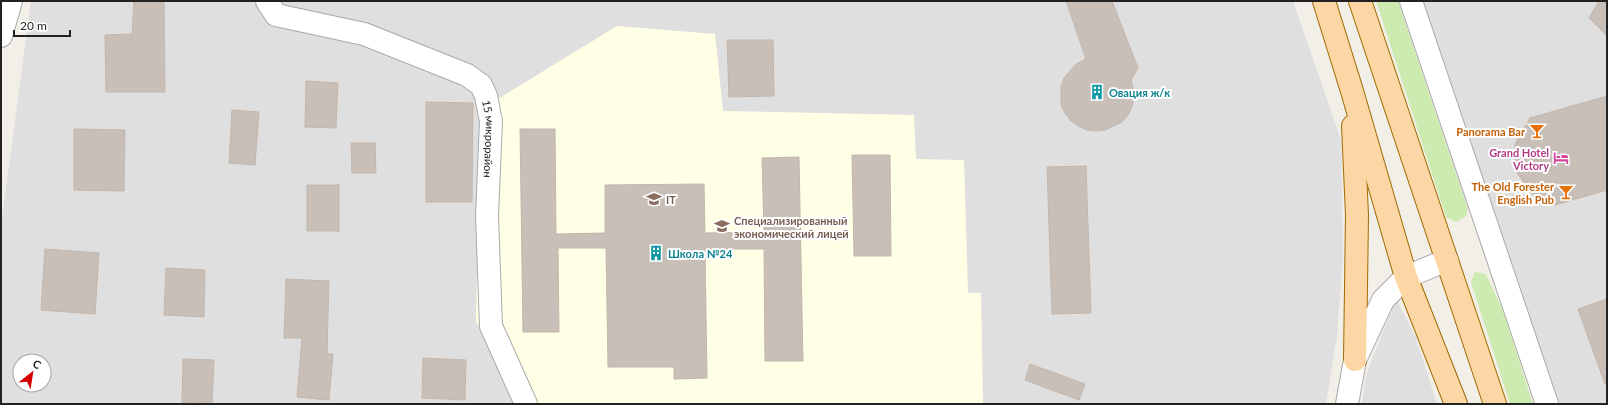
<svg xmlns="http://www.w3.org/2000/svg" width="1608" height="405" viewBox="0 0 1608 405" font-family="Lato,sans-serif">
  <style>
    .residential { fill: #e0dfdf; fill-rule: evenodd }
    .education { fill: #ffffe5 }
    .grass { fill: #cdebb0 }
    .building { fill: #c7bfb8; stroke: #c4b6ab }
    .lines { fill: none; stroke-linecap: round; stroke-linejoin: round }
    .minor-casing { stroke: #a9a9a9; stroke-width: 24 }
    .major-casing { stroke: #a06b00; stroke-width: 24 }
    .minor { stroke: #fff; stroke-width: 22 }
    .major { stroke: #fcd6a4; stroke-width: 22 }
    .labels { text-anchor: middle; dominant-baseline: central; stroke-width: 4; stroke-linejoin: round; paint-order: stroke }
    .culture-label { font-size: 11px; font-weight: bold; fill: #0d838f; stroke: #fff; text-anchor: start }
    .food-label { font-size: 11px; font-weight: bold; fill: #c56008; stroke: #fff; text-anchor: end }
    .street-label { font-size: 11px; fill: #222; stroke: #fff }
    .hotel-label { font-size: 11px; font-weight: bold; fill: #b23c85; stroke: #fff; text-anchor: end }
    .education-label { font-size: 11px; font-weight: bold; fill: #785e54; stroke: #fff; text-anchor: start }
  </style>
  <rect width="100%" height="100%" fill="#f2efe9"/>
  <g class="residential">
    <path d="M31,1H1293L1341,140L1343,257L1337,336L1326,404H1V225ZM20,361H44V385H20Z"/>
    <path d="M1421,1H1607V404H1548Z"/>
    <path d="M1396,298L1416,338L1437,404H1362L1366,375Z"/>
  </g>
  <path class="education" d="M617,26L715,34L723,111L914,115L916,159L964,160L968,293H981L983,404H538L476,322L480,110Z"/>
  <g class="grass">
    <path d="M1376,1H1398L1399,4L1468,209L1466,216L1456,222L1446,217Z"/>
    <path d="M1475,272L1486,274L1503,311L1533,404H1510L1471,282Z"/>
  </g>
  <g class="building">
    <path d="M134,1H164L165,92H106L105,35L132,34Z"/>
    <path d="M1066,1H1112L1138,68L1131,80L1133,88L1134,98L1132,107L1128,115L1122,122L1105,130L1096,131L1087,130L1078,126L1071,121L1065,113L1061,105V87L1064,78L1076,64L1086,59Z"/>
    <path d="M1599,1H1607V36L1589,18Z"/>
    <path d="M727,40H773L774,96L729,97Z"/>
    <path d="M306,81L338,83L336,128L305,127Z"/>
    <path d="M1607,96V190L1555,205L1531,193L1516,171L1515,144L1530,118Z"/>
    <path d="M426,102L473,103L472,202H426Z"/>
    <path d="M232,110L259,112L255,165L229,163Z"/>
    <path d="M74,129L125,130L124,191L74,190Z"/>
    <path d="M520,129H555L556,234L605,233V185L704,184L705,233L764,232L762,158L799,157L803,361H765L764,249H705L707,378L674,379V367H608L606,248H558L559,332H523Z"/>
    <path d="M351,143H375L376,173H352Z"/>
    <path d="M852,155H890L891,256H854Z"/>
    <path d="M1086,166L1091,313L1052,314L1047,167Z"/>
    <rect x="307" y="185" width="32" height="46"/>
    <path d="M45,249L99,253L95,314L41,310Z"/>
    <path d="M166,268L205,270L204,317L164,315Z"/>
    <path d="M286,279L329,281L327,354H333L329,400L297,397L302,338H284Z"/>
    <path d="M1607,299V383L1605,384L1578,309Z"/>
    <path d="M423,358L466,360L465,400L422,398Z"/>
    <path d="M183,359L214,360L212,404L182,403Z"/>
    <path d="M1030,364L1085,384L1079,400L1025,380Z"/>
  </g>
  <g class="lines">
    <g class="minor-casing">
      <g id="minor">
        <path id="s1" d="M267,1L276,15L364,34L467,75L481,85L486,96L491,121L487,216L491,326L526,404"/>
        <path d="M1411,1L1547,404"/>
        <path d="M1,36L11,1"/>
        <path d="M1347,404L1355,360L1383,300L1406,277L1447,260"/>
      </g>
    </g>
    <g class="major-casing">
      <g id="major">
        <path d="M1324,1L1352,91L1406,277L1456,404"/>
        <path d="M1360,1L1495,404"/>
        <path d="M1353,126L1357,215L1355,360"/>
      </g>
    </g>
    <use href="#minor" class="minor"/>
    <use href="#major" class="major"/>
  </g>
  <defs>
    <g id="building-bare" transform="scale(1.2)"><path d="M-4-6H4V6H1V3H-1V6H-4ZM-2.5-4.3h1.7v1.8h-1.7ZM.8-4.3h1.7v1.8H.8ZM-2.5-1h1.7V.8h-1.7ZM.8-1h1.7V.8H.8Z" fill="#0f9aa8" stroke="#fff" stroke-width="2.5" paint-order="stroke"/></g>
    <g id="bar-bare" transform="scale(1.2)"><path d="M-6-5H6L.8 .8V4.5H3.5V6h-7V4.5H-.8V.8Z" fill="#e8710a" stroke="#fff" stroke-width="2.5" paint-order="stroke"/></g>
    <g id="hotel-bare" transform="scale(1.2)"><path d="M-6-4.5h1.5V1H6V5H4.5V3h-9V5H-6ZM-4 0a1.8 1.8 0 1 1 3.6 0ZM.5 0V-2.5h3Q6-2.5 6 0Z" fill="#d1479c" stroke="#fff" stroke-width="2.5" paint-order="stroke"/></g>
    <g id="school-bare" transform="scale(1.2)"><path d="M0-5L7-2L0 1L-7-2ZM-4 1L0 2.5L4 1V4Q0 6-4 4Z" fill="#8d6e63" stroke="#fff" stroke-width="2.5" paint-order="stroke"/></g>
  </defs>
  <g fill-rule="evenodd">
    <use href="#building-bare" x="1097" y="92"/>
    <use href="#bar-bare" x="1537" y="131"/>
    <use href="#hotel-bare" x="1561" y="158"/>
    <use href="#bar-bare" x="1566" y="192"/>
    <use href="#school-bare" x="654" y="199"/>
    <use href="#school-bare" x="722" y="226"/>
    <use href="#building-bare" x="656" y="253"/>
  </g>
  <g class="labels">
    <g class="culture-label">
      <text x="1109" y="92">Овация ж/к</text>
      <text x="668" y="253">Школа №24</text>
    </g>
    <g class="food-label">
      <text x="1525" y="131">Panorama Bar</text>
      <text x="1554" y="186">The Old Forester<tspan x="1554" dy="13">English Pub</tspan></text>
    </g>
    <g class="street-label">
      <text stroke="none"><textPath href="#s1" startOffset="290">15 микрорайон</textPath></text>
    </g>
    <g class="hotel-label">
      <text x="1549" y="152">Grand Hotel<tspan x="1549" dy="13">Victory</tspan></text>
    </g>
    <g class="education-label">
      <text x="666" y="199">IT</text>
      <text x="734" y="220">Специализированный<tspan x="734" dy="13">экономический лицей</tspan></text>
    </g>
  </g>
  <rect width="1608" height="405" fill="none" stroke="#222222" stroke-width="4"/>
  <g transform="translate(32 373) rotate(30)"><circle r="19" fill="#ffffff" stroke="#a7a7a7"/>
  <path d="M0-3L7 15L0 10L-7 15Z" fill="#d40000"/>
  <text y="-6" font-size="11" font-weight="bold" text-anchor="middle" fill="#222222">С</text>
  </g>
  <path d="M14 30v6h56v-6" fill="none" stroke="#222222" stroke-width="2"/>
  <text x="20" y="30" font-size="12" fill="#222222" stroke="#ffffff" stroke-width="3" paint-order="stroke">20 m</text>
</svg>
